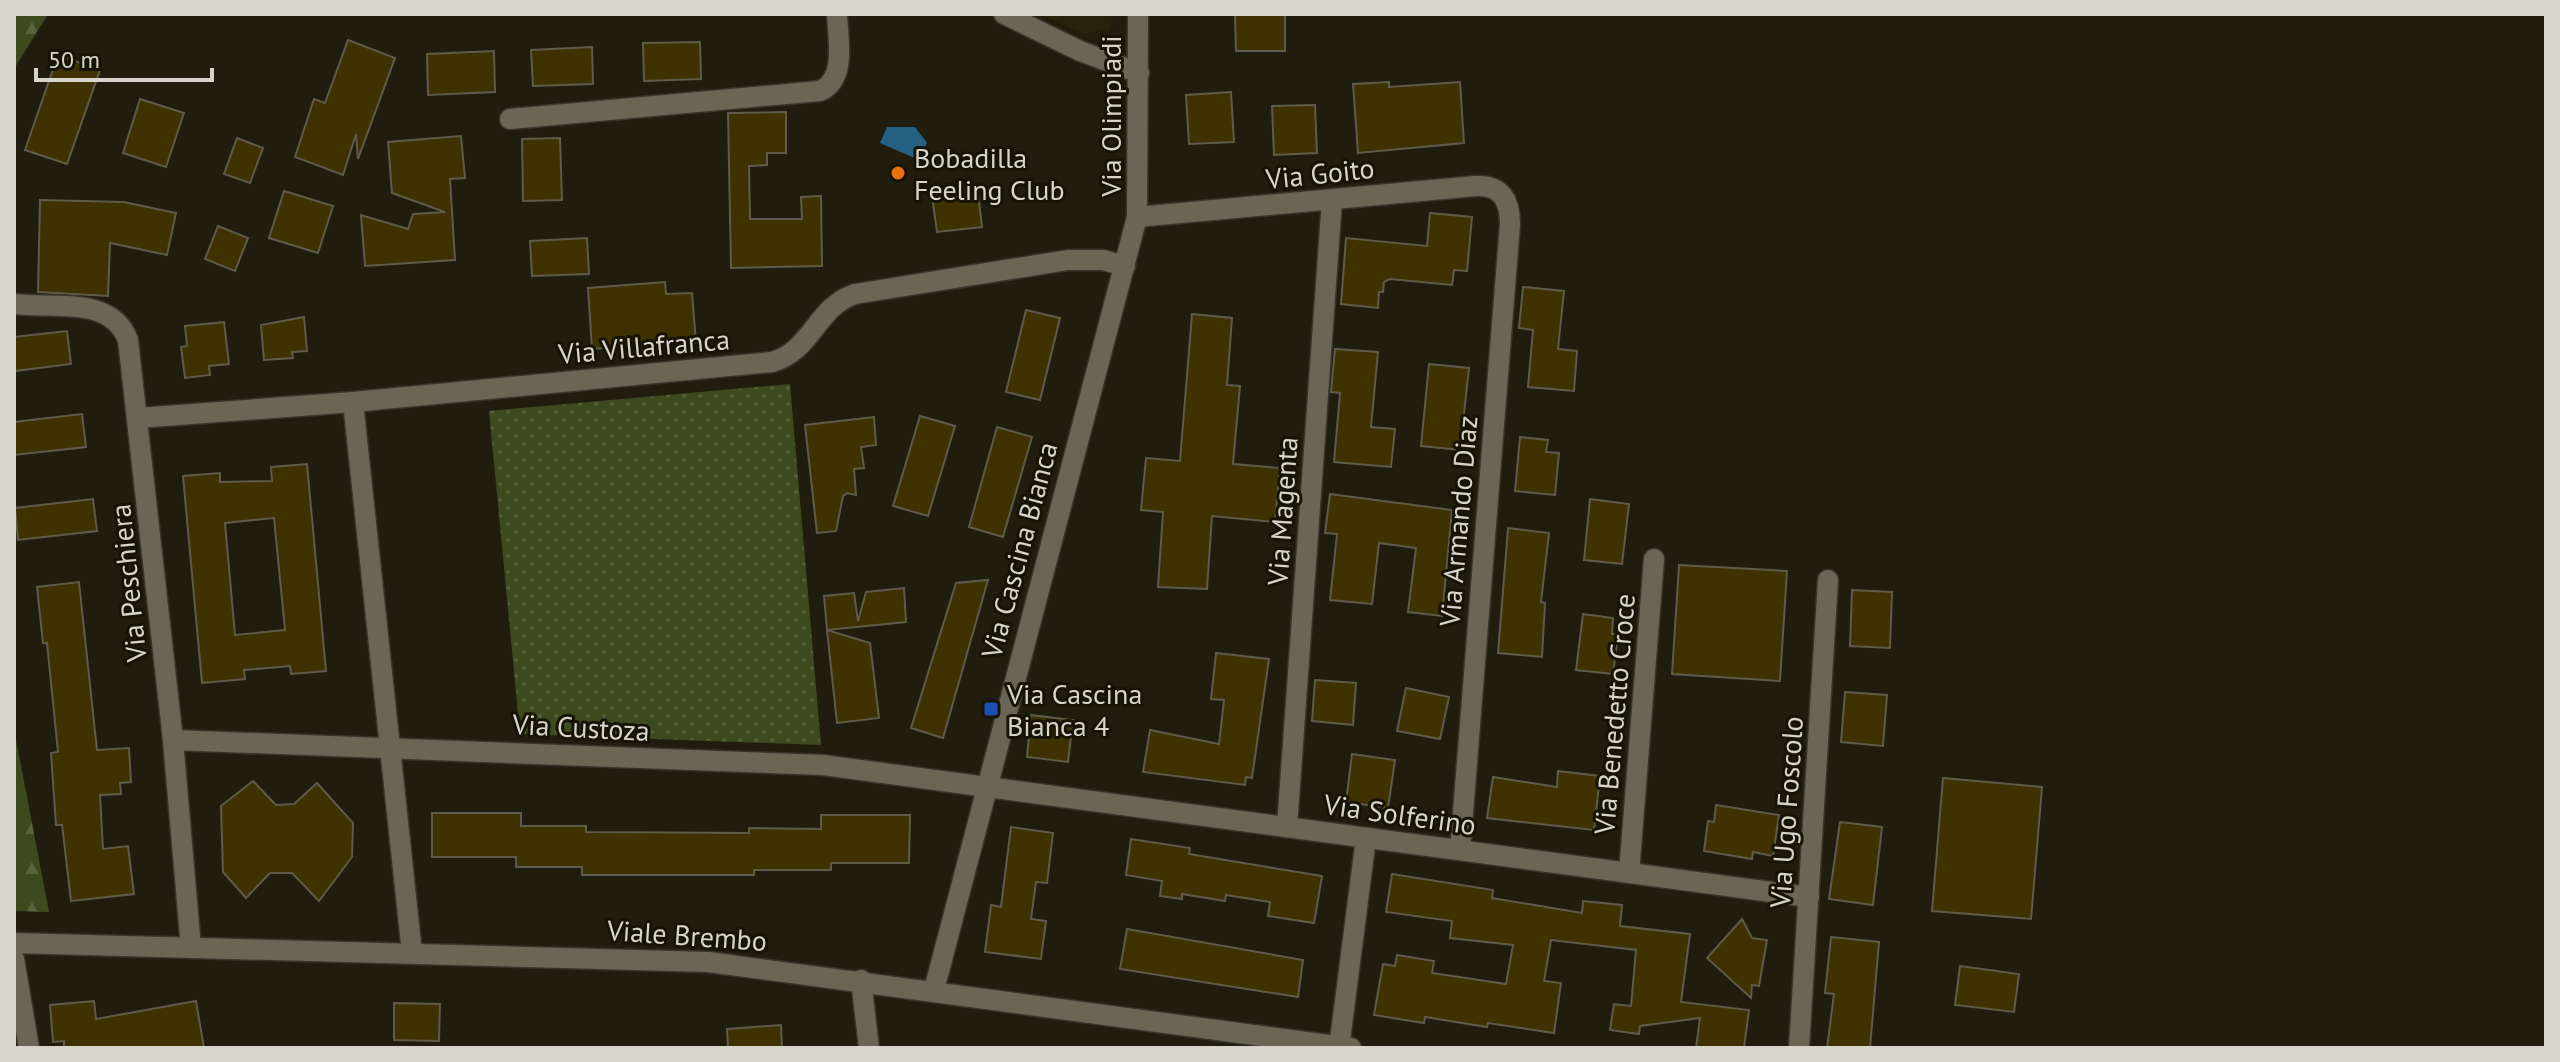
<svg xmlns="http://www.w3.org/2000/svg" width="2560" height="1062" viewBox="0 0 2560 1062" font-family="'PT Sans',sans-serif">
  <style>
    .built { fill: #27220c }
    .forest { fill: url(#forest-firs) }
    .park { fill: url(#park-dots) }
    .water { fill: #236082 }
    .building { fill: #3d3200; stroke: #5f5b4a; stroke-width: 2; fill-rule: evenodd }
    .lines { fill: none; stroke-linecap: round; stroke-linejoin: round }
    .minor-casing { stroke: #37342d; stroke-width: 23 }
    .minor { stroke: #6a6655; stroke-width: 20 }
    .food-dot { fill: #e8710a; stroke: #171406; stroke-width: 3 }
    .transit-dot { fill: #1a4fb4; stroke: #171406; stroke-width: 3 }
    .labels { text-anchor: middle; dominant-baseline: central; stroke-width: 6; stroke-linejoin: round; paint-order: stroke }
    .street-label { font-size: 28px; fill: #d7d5cb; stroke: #171406 }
    .poi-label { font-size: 28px; fill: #d7d5cb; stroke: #171406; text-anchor: start }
  </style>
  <defs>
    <pattern id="forest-firs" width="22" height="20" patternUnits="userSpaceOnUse" patternTransform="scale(2)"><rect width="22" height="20" fill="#3c4a1d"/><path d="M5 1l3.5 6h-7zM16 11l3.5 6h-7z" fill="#57633c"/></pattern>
    <pattern id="park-dots" width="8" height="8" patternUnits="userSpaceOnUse" patternTransform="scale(2)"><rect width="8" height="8" fill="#3c4a1d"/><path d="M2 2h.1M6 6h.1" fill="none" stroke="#57633c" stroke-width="1.8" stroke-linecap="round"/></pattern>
  </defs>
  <rect width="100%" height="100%" fill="#201d0e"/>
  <path class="built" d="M1038,14H1114L1109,29L1085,34Z"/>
  <g class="forest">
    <path d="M14,14H48L14,69Z"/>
    <path d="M14,729L49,912L14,911Z"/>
  </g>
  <path class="park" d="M790,384L821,745L520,734L489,411Z"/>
  <path class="water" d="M887,127H915L927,143L919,160L880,143Z"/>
  <g class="building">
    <path d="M1235,14H1285V51H1236Z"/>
    <path d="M348,40L395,58L358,159L356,134L343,175L295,157L314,99L325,103Z"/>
    <path d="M700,42L701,79L644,81L643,43Z"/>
    <path d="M592,47L593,84L533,86L531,50Z"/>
    <path d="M494,51L495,92L428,95L427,54Z"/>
    <path d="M58,55L100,70L67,164L25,150Z"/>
    <path d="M1389,82V87L1460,82L1464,143L1358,153L1353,84Z"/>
    <path d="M1231,92L1234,142L1189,144L1186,95Z"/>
    <path d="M140,99L184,113L166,167L123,153Z"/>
    <path d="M1315,105L1317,153L1274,155L1272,106Z"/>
    <path d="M786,112V153H767V165L749,166L750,219H802L801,197L821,196L822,266L731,268L728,113Z"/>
    <path d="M461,136L465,178L450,179L455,260L365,266L361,215L408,229L413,214L445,212L392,193L388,142Z"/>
    <path d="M237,138L263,148L250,183L224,174Z"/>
    <path d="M560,138L562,200L523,201L522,139Z"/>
    <path d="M977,184L982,227L937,232L931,189Z"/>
    <path d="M284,191L333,206L318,253L269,238Z"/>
    <path d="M40,200L124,202L176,213L167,255L110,243L108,296L38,292Z"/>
    <path d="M1430,213L1472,217L1467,271L1454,270L1452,285L1390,279L1384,282L1383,292H1379L1378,308L1341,304L1346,238L1427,246Z"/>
    <path d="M218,226L248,238L235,271L205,259Z"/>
    <path d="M587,238L589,274L532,276L530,241Z"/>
    <path d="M665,282L666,294L692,293L696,342L592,349L588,288Z"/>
    <path d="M1523,287L1564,291L1558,349L1577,351L1574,391L1528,387L1533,330L1519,328Z"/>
    <path d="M1026,310L1060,318L1040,400L1006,392Z"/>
    <path d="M1192,314L1232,318L1227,385L1240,386L1233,464L1280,468L1275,522L1212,516L1207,589L1158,587L1163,512L1141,510L1146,458L1180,461Z"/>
    <path d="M304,317L307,351L292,352L293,358L264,360L261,325Z"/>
    <path d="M224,322L229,364L209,366L210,375L185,378L181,347L187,346L185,326Z"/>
    <path d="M67,331L71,364L15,371L14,337Z"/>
    <path d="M1335,349L1378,352L1371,427L1395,429L1391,467L1334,462L1340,393L1331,392Z"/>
    <path d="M1429,364L1469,368L1460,450L1421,446Z"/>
    <path d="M82,414L86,447L14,455V422Z"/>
    <path d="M920,416L955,426L928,516L893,506Z"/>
    <path d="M874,417L876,445L861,447L864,468L854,469L856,495L847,493L843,496L836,531L817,533L805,425Z"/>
    <path d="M997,427L1032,437L1003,537L969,527Z"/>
    <path d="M1520,437L1548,440L1546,452L1559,453L1555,495L1515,491Z"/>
    <path d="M307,464L326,671L291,674L290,666L244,670L245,679L202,683L183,476L220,473V482L272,481L271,467ZM274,518L285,630L235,635L225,523Z"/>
    <path d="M1330,494L1452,510L1442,616L1408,612L1416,548L1379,543L1372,604L1330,600L1337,534L1325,533Z"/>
    <path d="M93,499L97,531L18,540L15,508Z"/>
    <path d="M1590,499L1629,504L1622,564L1584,560Z"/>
    <path d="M1508,528L1549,533L1541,602L1545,603L1542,657L1498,653Z"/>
    <path d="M1679,565L1787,571L1780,681L1672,674Z"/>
    <path d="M988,580L943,738L911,728L956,583Z"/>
    <path d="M79,582L97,750L129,748L131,782L120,783L121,794L100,795L103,849L128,846L134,894L71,901L62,825H56L51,753L58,752L47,643H43L37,587Z"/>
    <path d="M904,588L906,622L827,630L824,596L854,593L858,621L866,592Z"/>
    <path d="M1852,590L1892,592L1890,648L1850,646Z"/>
    <path d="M1583,614L1613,618L1612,634H1618L1613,674L1576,670Z"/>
    <path d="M827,630L870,643L879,718L837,723Z"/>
    <path d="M1216,653L1269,659L1252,778L1246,777L1245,785L1143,772L1150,730L1219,744L1224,700L1211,699Z"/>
    <path d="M1315,680L1356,683L1353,725L1312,721Z"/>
    <path d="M1406,688L1449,697L1440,739L1397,731Z"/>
    <path d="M1845,692L1887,695L1883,746L1841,742Z"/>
    <path d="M1031,715L1073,720L1068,762L1027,757Z"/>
    <path d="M1352,754L1395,760L1388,808L1346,802Z"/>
    <path d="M1558,771L1600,776L1594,830L1487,818L1493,777L1557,787Z"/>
    <path d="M1943,778L2042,787L2031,919L1932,911Z"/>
    <path d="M253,781L276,805L294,804L317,783L353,823L352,857L319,901L292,873H270L246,898L223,872L221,806Z"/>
    <path d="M1716,805L1779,815L1773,856L1753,852L1752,859L1704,851L1708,821L1714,822Z"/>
    <path d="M432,813H521V826H586V832L749,833V828L821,829V815H910L909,863H831V870H754V875H582V867H516V857H432Z"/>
    <path d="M1840,822L1882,827L1873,905L1829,899Z"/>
    <path d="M1011,827L1053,833L1047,883L1036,882L1031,919L1046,921L1041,959L985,952L991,905L1001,907Z"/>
    <path d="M1131,839L1190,848L1189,854L1322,876L1314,923L1268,916L1270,902L1226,895L1225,901L1182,894V899L1160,896L1162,881L1126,875Z"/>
    <path d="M1392,874L1493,890L1492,898L1582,913L1583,901L1622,905L1620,926L1690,934L1681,1002L1749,1010L1744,1048H1696L1700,1018L1640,1026L1639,1034L1610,1030L1614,1004L1631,1006L1636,950L1551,940L1544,981L1561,983L1554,1033L1488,1023L1487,1027L1425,1017L1424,1023L1374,1015L1383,964L1395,966L1397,955L1434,961L1432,973L1506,984L1513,945L1450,938L1452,921L1386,912Z"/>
    <path d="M1742,919L1752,938L1767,940L1759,986L1752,985L1751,998L1707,958Z"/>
    <path d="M1127,929L1303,960L1298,997L1120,969Z"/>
    <path d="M1831,937L1879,942L1870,1048H1827L1834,994L1825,993Z"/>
    <path d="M1960,966L2019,974L2014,1012L1955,1005Z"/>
    <path d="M94,1001L96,1019L196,1001L204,1048H64V1041L53,1042L50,1005Z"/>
    <path d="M394,1003L440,1004L439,1041L394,1040Z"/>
    <path d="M781,1025L782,1048H728L727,1029Z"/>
  </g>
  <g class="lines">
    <g class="minor-casing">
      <g id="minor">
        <path d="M1004,14L1080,51L1139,73"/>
        <path d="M510,119L820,91C847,79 838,39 837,14"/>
        <path d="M1137,217L1476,186C1501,185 1510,200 1510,224L1460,850"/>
        <path d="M14,304C53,309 111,295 128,340L173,740L191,948"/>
        <path d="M353,402L412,953"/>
        <path d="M138,418L353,402L772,362C812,351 816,307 855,294L1068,260H1103L1125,266"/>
        <path d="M173,740L823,765L1809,897"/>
        <path d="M1287,827L1332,200"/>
        <path d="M1629,873L1654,559"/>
        <path d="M14,943L708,962L1351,1048"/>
        <path d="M14,959L29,1048"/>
        <path d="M861,980L869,1048"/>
        <path d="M934,990L1137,217L1138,14"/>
        <path d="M1339,1048L1366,838"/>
        <path d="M1799,1048L1828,580"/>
      </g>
    </g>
    <use href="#minor" class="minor"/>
  </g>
  <circle class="food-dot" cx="898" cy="173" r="8"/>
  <rect class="transit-dot" x="983" y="701" width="16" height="16" rx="4"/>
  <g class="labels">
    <g class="street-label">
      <text transform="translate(1110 116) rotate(-90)">Via Olimpiadi</text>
      <text transform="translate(1320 173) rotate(-6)">Via Goito</text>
      <text transform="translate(644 346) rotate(-5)">Via Villafranca</text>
      <text transform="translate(1282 511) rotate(-86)">Via Magenta</text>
      <text transform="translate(1458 521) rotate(-85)">Via Armando Diaz</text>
      <text transform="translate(1019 550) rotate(-75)">Via Cascina Bianca</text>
      <text transform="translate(128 583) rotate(-96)">Via Peschiera</text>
      <text transform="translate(1614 714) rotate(-85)">Via Benedetto Croce</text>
      <text transform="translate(581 727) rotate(3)">Via Custoza</text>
      <text transform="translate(1786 812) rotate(-86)">Via Ugo Foscolo</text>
      <text transform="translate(1400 814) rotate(8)">Via Solferino</text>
      <text transform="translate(687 935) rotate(4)">Viale Brembo</text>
    </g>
    <g class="poi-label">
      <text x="914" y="157">Bobadilla<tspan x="914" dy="32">Feeling Club</tspan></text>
      <text x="1007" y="693">Via Cascina<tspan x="1007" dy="32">Bianca 4</tspan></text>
    </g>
  </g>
  <rect width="2560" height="1062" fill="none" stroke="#d7d5cb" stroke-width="32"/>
  <path d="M36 68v12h176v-12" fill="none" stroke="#d7d5cb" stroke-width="4"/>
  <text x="48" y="68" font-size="24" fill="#d7d5cb" stroke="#171406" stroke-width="6" paint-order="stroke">50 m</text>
</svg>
